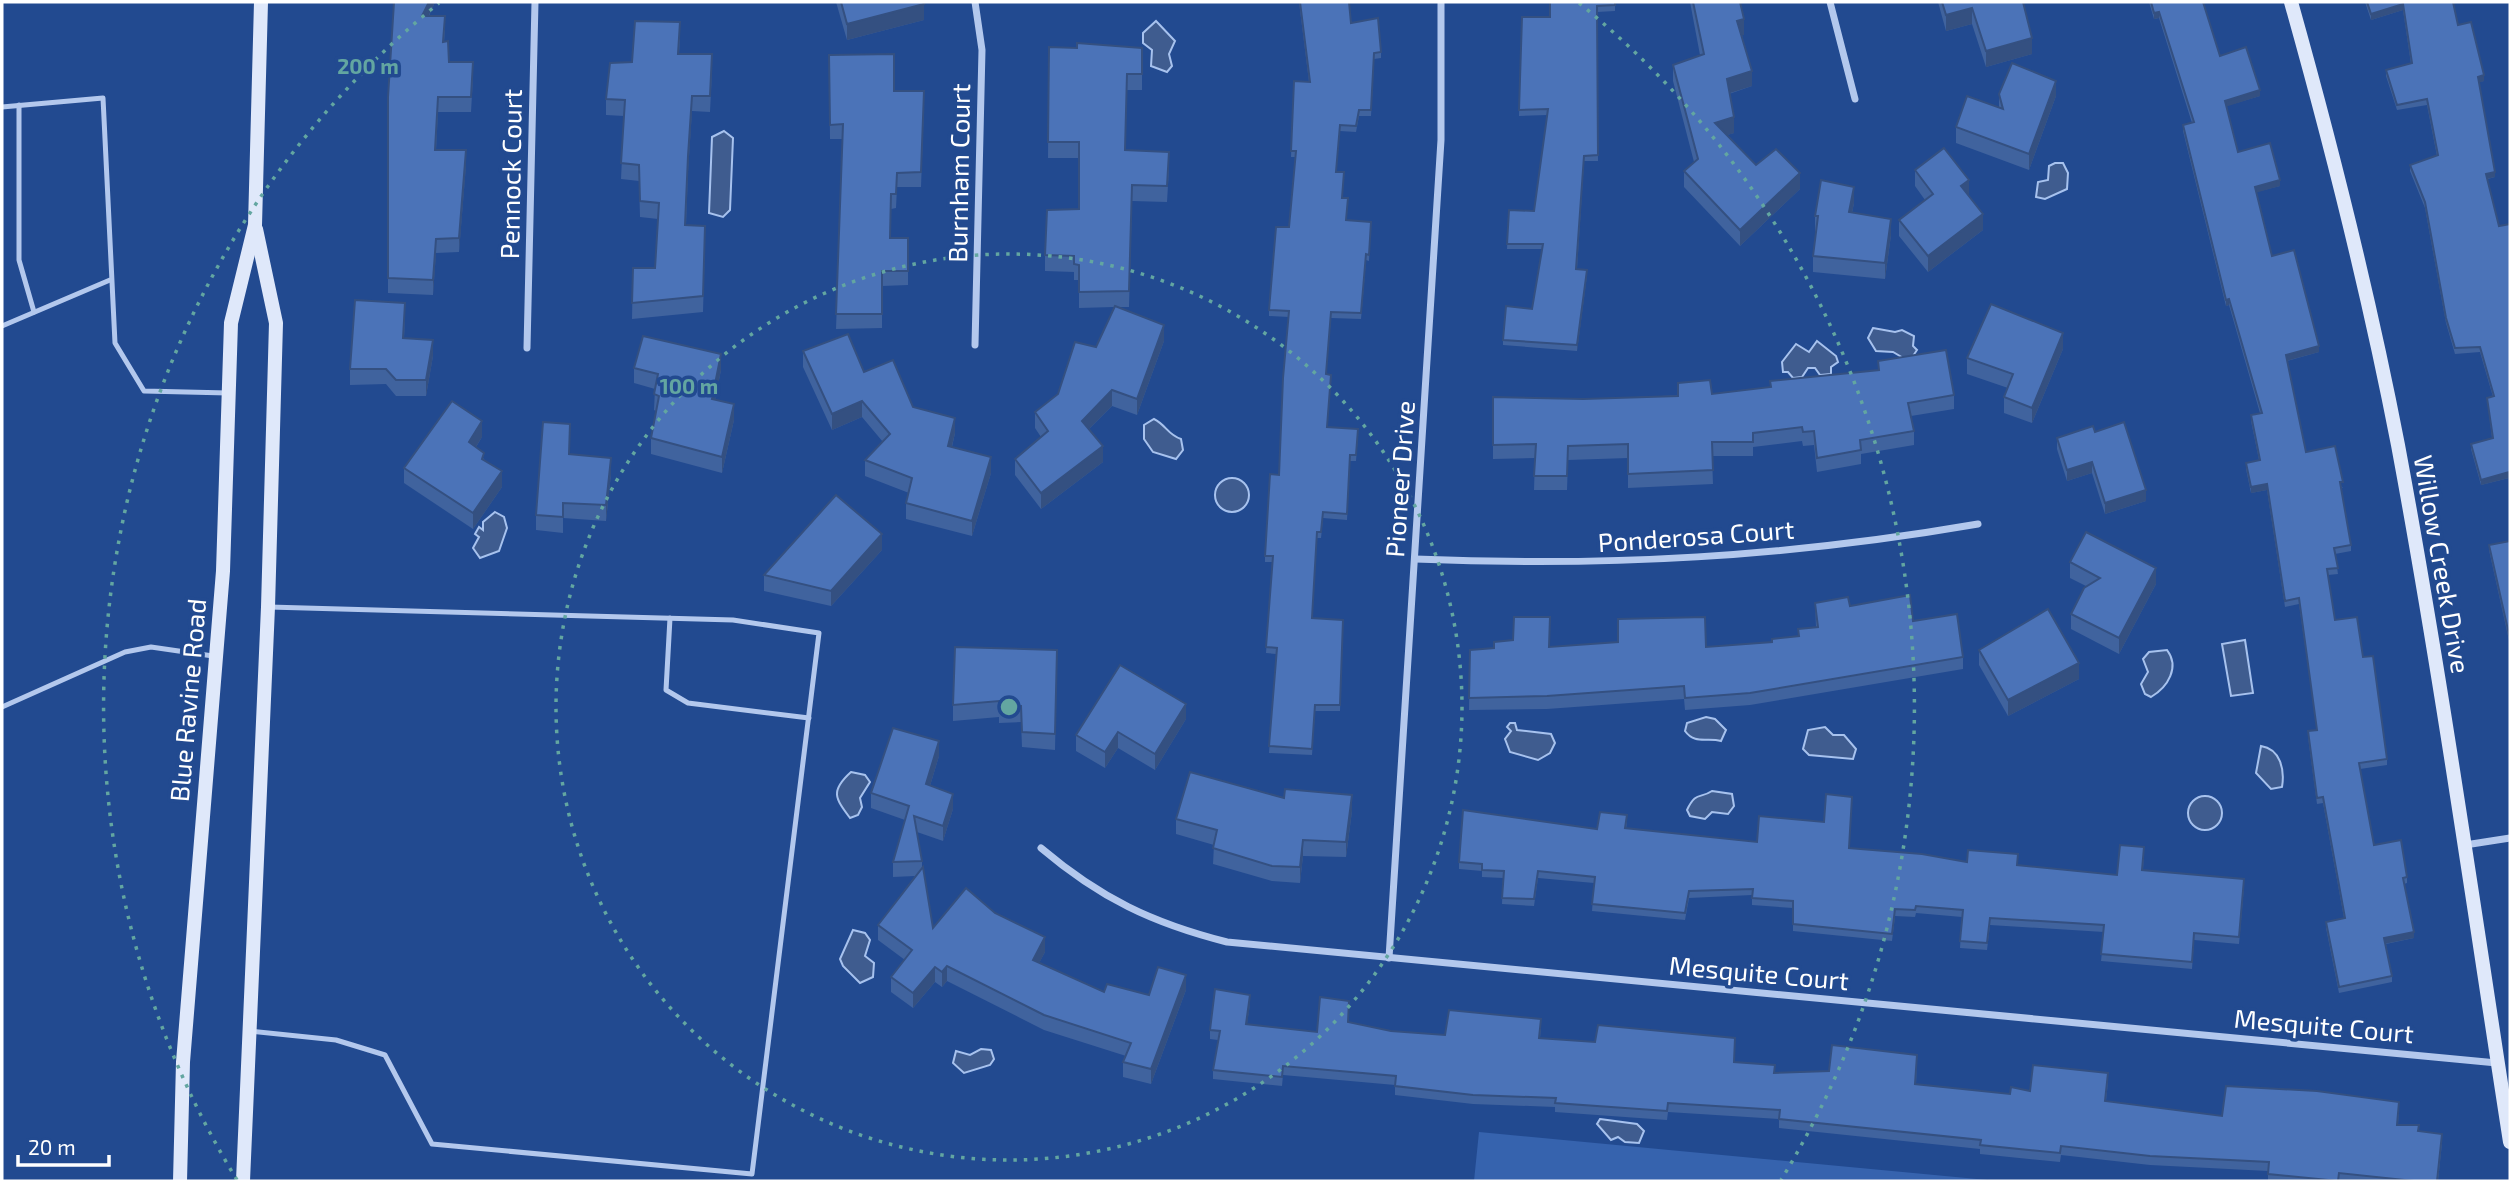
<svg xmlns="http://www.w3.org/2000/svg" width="2512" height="1183" viewBox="0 0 2512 1183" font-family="'Exo 2',sans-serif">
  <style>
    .green { fill: #3663ae }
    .water { fill: #3f5c8f; stroke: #a7c2ee; stroke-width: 2 }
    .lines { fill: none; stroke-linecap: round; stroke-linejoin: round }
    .lane { stroke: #b3c8ed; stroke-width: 5 }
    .street { stroke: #b3c8ed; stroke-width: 7 }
    .secondary { stroke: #dfe8fa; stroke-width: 14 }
    .wall { fill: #40639e }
    .shaded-wall { fill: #345081 }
    .building { fill: #4b73b8; stroke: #345081; stroke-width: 2 }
    .ring { fill: none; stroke: #63a6a1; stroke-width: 3.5; stroke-dasharray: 3.5 7 }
    .labels { text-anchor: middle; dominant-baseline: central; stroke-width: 7; stroke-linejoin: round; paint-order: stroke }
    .street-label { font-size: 26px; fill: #fff; stroke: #224a90 }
    .centre { fill: #63a6a1; stroke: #224a90; stroke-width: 3.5 }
    .ring-label { font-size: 21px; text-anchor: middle; font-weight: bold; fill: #63a6a1; stroke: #224a90; stroke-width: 7; stroke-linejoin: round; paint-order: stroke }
  </style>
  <rect width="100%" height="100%" fill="#224a90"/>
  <path class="green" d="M1479,1132L1998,1181H1474Z"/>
  <g class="water">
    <path d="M1156,21L1175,41L1169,54L1172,66L1167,72L1151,66L1152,50L1143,43V33Z"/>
    <path d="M724,131L733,138L730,210L723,217L709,213L712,137Z"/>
    <path d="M2055,163H2063L2068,173L2067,189L2045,199L2036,197L2038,182L2048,180L2049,166Z"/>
    <path d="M1873,328L1895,332L1902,330L1914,336L1913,346L1917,350L1913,356L1905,359L1893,352L1876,351L1868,338Z"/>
    <path d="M1817,341L1836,356L1838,362L1831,367V374L1820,375L1815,368H1808L1802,377L1793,378L1788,372H1783L1782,362L1796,344L1809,352Z"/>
    <path d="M1154,419C1166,425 1168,435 1181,439L1183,450L1176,459L1153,452L1144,439V425Z"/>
    <circle cx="1232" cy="495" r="17"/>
    <path d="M495,512L504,517L507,528L499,551L480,558L473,548L479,537L475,534L479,527L483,530V522Z"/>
    <path d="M2245,640L2253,693L2231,696L2222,644Z"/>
    <path d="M2167,650C2180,667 2168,687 2151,697L2145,694L2141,684L2148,672L2143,659L2149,652Z"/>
    <path d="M1706,717L1715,719L1726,730L1721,741C1707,737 1695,745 1685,731L1687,723Z"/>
    <path d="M1510,723H1515L1517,730L1551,734L1555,743L1550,753L1538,760L1510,752L1505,739L1511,731L1507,727Z"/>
    <path d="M1825,727L1833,735H1844L1856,749L1853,759L1809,755L1803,749L1808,730Z"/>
    <path d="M2261,746C2280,749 2285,769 2282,787L2271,789L2256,773Z"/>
    <path d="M851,772L865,775L870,782L860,798L862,807L858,815L850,818C835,798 830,791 851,772Z"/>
    <path d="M1712,791L1732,794L1734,806L1728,814L1712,812L1705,819L1690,816L1687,810C1696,791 1700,799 1712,791Z"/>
    <circle cx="2205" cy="813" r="17"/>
    <path d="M853,930L865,933L870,940L865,956L874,963L873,977L860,983L843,966L840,959Z"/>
    <path d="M981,1049L991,1050L994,1059L990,1065L964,1073L953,1063L956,1051L970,1055Z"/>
    <path d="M1600,1119L1637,1124L1644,1131L1639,1143L1625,1142L1618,1137L1611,1140L1597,1124Z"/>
  </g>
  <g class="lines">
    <g class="lane">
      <path d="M19,105V260L34,312"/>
      <path d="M2,107L103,98L115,343L144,391L228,393"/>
      <path d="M2,326L110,280"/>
      <path d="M670,618L666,690L688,703L809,718"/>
      <path d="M2,707L125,652L151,647L213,656"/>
      <path d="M250,1031L336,1040L385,1055L432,1144L752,1174L819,633L733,620L269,607"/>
    </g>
    <g class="street">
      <path d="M1830,2L1855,99"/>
      <path d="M975,345L982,50L975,2"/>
      <path d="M527,348L535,2"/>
      <path d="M1415,559C1608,567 1787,557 1978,524"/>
      <path d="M2465,845L2510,838"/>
      <path d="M1041,848C1100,898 1152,923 1227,942L2497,1063"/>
      <path d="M1389,958L1441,140V2"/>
    </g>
    <g class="secondary">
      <path d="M2291,2C2332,148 2369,295 2398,445C2441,676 2474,910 2510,1142"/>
      <path d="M180,1181L183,1062L223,571L231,323L255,225L261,2"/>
      <path d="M243,1181L268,607L276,323L256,229"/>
    </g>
  </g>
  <g class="wall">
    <path d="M393,2H435L429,16L445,30L444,42L449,62L473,77L471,112H438L436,150L466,165L459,252L436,253L433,295L388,293V97L394,2Z"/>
    <path d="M836,2H923L924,20L847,40Z"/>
    <path d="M1299,2H1349L1351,23L1381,52V58L1374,59L1371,116H1359L1356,132L1340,131L1336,172L1347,220L1371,222L1369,261L1366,260L1361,319L1331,318L1326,374L1327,427L1358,435L1356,461H1350L1347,520L1323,518L1321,538H1317L1312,618L1343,620L1340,711H1315L1312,755L1269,753L1276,654L1266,653L1272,562H1265V556L1279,475L1289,317L1269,316V310L1289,227L1295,157H1291L1294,81L1309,82Z"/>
    <path d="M1615,2V11L1597,12L1598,161H1584L1577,269L1587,275L1577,351L1503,345V340L1532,309L1542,249H1507L1509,210L1534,211L1547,115L1519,116L1522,17H1550Z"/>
    <path d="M1690,2H1744L1740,3L1744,35H1742L1752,86L1729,94L1734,133L1727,135L1756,165L1800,189L1740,246L1684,187V171L1694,162L1673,81V65L1700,55Z"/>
    <path d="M1938,2H2023L2032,54L1986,67L1972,24L1946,31Z"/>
    <path d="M2149,2H2203L2220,56L2260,96L2226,106L2238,152L2280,186L2256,192L2272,256L2319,352L2287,361L2306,452L2343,488H2341L2351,545V551L2335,554L2338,574L2328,575L2335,620L2363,657L2387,759V765L2360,769L2374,845L2407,877V883L2404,884L2414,938L2386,944L2392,976V982L2339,993L2326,928V922L2344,918L2323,803L2317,804L2308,737V731L2317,730L2299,604L2285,607L2267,490L2251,493L2246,469V463L2259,460L2251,421V415L2260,413L2229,305L2226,306L2183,131V125L2192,123L2159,18L2154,19Z"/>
    <path d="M2365,2H2453L2458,25L2484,81L2479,82L2495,177L2488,179L2509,478L2481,485L2471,449V444L2492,438L2487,398L2493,397L2480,352L2455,354L2446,323L2425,208L2410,171V165L2437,156L2427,105L2397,110L2386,76V70L2411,64L2403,10L2371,20Z"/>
    <path d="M680,38L679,54L712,70L710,112L692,111L688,172L686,225L705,241L703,312L632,319L633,268H655L658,219L640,217L639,181L621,179L624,116L606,115V99L632,62Z"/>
    <path d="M1049,47L1142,48V90H1127L1125,150L1169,168L1167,202L1132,201L1129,307H1118L1164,341L1137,415L1112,406L1089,429L1103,462L1041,509L1015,475V459L1041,437L1035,428V412L1058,394L1096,347L1114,307L1079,308V280H1074V272L1045,271V255L1079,209V158H1048Z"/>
    <path d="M829,55L894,91L924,105L921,187H897L896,208L891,209L890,238H908V285L882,286V328L836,329L843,139H830Z"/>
    <path d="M1999,94L2056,96L2029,170L1956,143V127L1999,107Z"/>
    <path d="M1915,170L1968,196L1983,230L1928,272L1899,236V220L1925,200L1915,186Z"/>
    <path d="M1854,203L1852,213L1891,235L1885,279L1813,272V256L1816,232H1815V216Z"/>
    <path d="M405,319L404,338L433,356L426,396H396L386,384L350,385V369Z"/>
    <path d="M2063,349L2032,423L2004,413V397L2008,388L1967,374V358Z"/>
    <path d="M803,351L864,372L913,407L955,433L952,447L991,473L972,536L906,519V503L909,493L865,476V460L883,442L862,417L832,430L803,367Z"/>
    <path d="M1878,361L1954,395V409L1911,416L1914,431V445L1861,454V464L1817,472L1814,445L1803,446L1802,441L1753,447V456H1712L1713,484L1628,488V458L1568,460L1567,490H1534L1535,458L1493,459V397L1583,399L1712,394L1770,387V381L1878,370Z"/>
    <path d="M634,368L721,370L715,400L734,420L722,473L651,454V438L656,411L654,410L655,389L634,383Z"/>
    <path d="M2095,432L2146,501L2105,514L2092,473L2067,481L2057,449V438Z"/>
    <path d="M482,437L476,447L502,487L473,529L404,483V468Z"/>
    <path d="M570,440V454L611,474L606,521L563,518V533L536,530V515Z"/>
    <path d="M2510,541V645L2489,550V545Z"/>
    <path d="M882,550L831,606L764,591V575Z"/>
    <path d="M2070,562L2156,584L2119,654L2071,629V614L2086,586L2070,578Z"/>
    <path d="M1815,603L1850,606L1913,621L1963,657V669L1750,705L1685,710L1684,699L1547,709L1469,710L1470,650L1549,647H1706L1772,642L1798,636V629L1816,627Z"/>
    <path d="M1057,650L1055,750L1022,747L1021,722L999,723V717L953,721V705Z"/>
    <path d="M1979,650L2079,679L2008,716L1979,665Z"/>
    <path d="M1186,719L1155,770L1118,748L1105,768L1076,751V735Z"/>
    <path d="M939,756L930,786L953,809L943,841L917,832L922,861V868L933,928L995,913L1045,952L1039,963L1104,992L1149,995L1186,990L1151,1084L1123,1077V1062L1126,1056L1044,1030L947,981L942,987L935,982L913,1008L891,992V977L905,960L878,940V925L915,876L893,877V862L905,820L871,808V793Z"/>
    <path d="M1284,798L1352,811L1346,857L1303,856L1300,883L1272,881L1213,864L1214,845L1176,834V819Z"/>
    <path d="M1627,822L1626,829L1757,842L1849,848L1967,862L2117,875L2144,854L2143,870L2244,886L2239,944L2194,940L2192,969L2101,961L2104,932L1990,925L1987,950L1960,948L1962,917L1916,913L1915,917L1895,916L1892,941L1793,931V908L1752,905V895L1689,898L1685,920L1592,911L1594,883L1538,878L1534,906L1502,904L1503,878L1482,877V871L1459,869V862Z"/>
    <path d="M1250,1004L1247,1024L1317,1032L1348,1023L1391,1031L1445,1035L1541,1028L1540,1038L1734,1062L1775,1073L1829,1071L1917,1064L1916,1084L2010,1094L2108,1082L2106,1101L2222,1116L2399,1111L2398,1125L2419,1131L2442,1143L2438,1181H2268V1171L2150,1165L2061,1155L2060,1162L1980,1154V1149L1779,1128V1119L1668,1112L1667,1120L1555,1112V1107L1473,1104L1395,1095V1085L1283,1075L1282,1086L1213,1079V1070L1218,1040L1210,1039V1030Z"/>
  </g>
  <g class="shaded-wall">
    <path d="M429,2H435L422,30V16Z"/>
    <path d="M924,4V20L847,40V24Z"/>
    <path d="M2403,4V10L2371,20V14Z"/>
    <path d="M1972,8V24L1946,31V15Z"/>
    <path d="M2159,12V18L2154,19V13Z"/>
    <path d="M1744,19V35L1737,37V21Z"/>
    <path d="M2032,38V54L1986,67V51Z"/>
    <path d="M1752,71V86L1727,94V79Z"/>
    <path d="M2484,75V81L2478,83V77Z"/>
    <path d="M2056,81V96L2029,170V154Z"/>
    <path d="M2260,90V96L2225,107V101Z"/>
    <path d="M692,96V111L688,172V156Z"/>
    <path d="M1734,117V133L1715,139V123Z"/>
    <path d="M466,150V165L459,252V238Z"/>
    <path d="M2495,172V177L2486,179V174Z"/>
    <path d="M1800,173V189L1740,246V230Z"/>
    <path d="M1969,180V195L1961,186Z"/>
    <path d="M2280,180V186L2255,193V187Z"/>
    <path d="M1854,187V203L1849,228V212Z"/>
    <path d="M1983,214V230L1928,272V256Z"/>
    <path d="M1891,219V235L1885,279V263Z"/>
    <path d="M436,239V253L433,295V280Z"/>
    <path d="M1587,270V275L1577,351V345Z"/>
    <path d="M2229,299V305L2226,306V300Z"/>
    <path d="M1164,325V341L1137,415V399Z"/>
    <path d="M2063,333V349L2032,423V408Z"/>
    <path d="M433,340V356L426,396V380Z"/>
    <path d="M2319,346V352L2286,361V355Z"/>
    <path d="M721,354V370L712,415V399Z"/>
    <path d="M1112,390V406L1082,436V421Z"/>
    <path d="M862,401V417L832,430V414Z"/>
    <path d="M734,404V420L722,473V457Z"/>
    <path d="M955,418V433L948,462V446Z"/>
    <path d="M482,421V437L469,458V442Z"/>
    <path d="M1103,446V462L1041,509V493Z"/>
    <path d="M991,457V473L972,536V521Z"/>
    <path d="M611,458V474L606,521V505Z"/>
    <path d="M2092,462V473L2067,481V470Z"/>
    <path d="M502,471V487L473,529V513Z"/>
    <path d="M2509,472V478L2481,485V480Z"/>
    <path d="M2267,484V490L2251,493V487Z"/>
    <path d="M2146,490V501L2105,514V503Z"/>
    <path d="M882,534V550L831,606V591Z"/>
    <path d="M2156,568V584L2119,654V638Z"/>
    <path d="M2079,663V679L2008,716V700Z"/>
    <path d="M1186,704V719L1155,770V754Z"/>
    <path d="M1118,732V748L1105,768V752Z"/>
    <path d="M939,741V756L926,799V784Z"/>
    <path d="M953,794V809L943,841V826Z"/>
    <path d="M1352,795V811L1346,857V842Z"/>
    <path d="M1303,840V856L1300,883V867Z"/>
    <path d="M2414,932V938L2384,944V938Z"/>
    <path d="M1045,937V952L1033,975V960Z"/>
    <path d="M947,966V981L942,987V972Z"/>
    <path d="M935,967V982L913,1008V993Z"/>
    <path d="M1186,975V990L1151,1084V1069Z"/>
    <path d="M1250,995V1004L1246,1033V1024Z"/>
  </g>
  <g class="building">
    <path d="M394,2H429L422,16H445L443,42L448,41L449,62H473L471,97H438L435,150H466L459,238L436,239L433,280L388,278V97Z"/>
    <path d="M841,2H923L924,4L847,24Z"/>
    <path d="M1300,2H1349L1351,23L1378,18L1381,52L1374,53L1371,110H1359L1356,126L1340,125L1336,172H1344L1342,198H1348L1346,220L1371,222L1369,255L1366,254L1361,313L1331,312L1326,374L1331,375L1327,427L1358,429L1356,455H1350L1347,514L1323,512L1321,532H1317L1312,618L1343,620L1340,705H1315L1312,749L1269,746L1277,648L1266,647L1273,556H1265L1270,474L1279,475L1283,378L1289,311L1269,310L1276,227H1289L1296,151H1291L1294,81L1310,82Z"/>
    <path d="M1550,2H1615V5L1597,6L1598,155L1584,156L1576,269L1587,270L1577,345L1503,340L1506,306L1532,309L1543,244H1507L1509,210L1534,211L1548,109L1519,110L1522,17H1550Z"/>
    <path d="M1693,2H1740L1744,19L1737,21L1752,71L1727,79L1734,117L1715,123L1756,165L1776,149L1800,173L1740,230L1684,171L1698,159L1673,65L1704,54Z"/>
    <path d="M1942,2H2023L2032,38L1986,51L1972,8L1946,15Z"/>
    <path d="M2151,2H2203L2220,56L2246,47L2260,90L2225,101L2238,152L2270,143L2280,180L2255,187L2272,256L2294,250L2319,346L2286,355L2306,452L2335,446L2343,482H2340L2351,545L2334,548L2338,568L2327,569L2335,620L2357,617L2363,657L2373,656L2387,759L2359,763L2374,845L2401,840L2407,877L2403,878L2414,932L2384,938L2392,976L2339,987L2326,922L2345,918L2323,797L2317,798L2308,731L2317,730L2299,598L2285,601L2267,484L2251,487L2246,463L2260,460L2251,415L2262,413L2229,299L2226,300L2183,125L2194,122L2159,12L2154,13Z"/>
    <path d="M2367,2H2453L2458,25L2471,22L2484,75L2478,77L2495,172L2486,174L2499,226L2510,224V486L2509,472L2481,480L2471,444L2493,438L2487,398L2494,396L2480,347L2455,348L2446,318L2425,202L2410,165L2438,155L2427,99L2397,105L2386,70L2412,63L2403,4L2371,14Z"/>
    <path d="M635,21L680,22L678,54H712L710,96H692L688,156L685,225L705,226L703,296L632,303L633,268H655L659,203L640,201L639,165L621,163L625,100L606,99L610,63L632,62Z"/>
    <path d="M1077,43L1142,48V74H1127L1125,150L1169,152L1167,186L1132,185L1129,291L1079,292V265L1074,264V256L1045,255L1047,210L1079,209V142H1048L1049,47L1077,48Z"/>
    <path d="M894,54V91H924L921,172L897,173L896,194H891L890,238H908V271H882V314H836L843,124L830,125L829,55Z"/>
    <path d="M2012,63L2056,81L2029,154L1956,127L1967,96L2003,109L1999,94Z"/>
    <path d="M1944,148L1969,180L1961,186L1983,214L1928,256L1899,220L1933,194L1915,170Z"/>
    <path d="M1821,180L1854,187L1849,212L1891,219L1885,263L1813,256L1818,216H1815Z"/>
    <path d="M355,300L405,303L403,338L433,340L426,380H396L386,369H350Z"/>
    <path d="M1991,304L2063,333L2032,408L2004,397L2013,374L1967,358Z"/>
    <path d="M1115,306L1164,325L1137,399L1112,390L1082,421L1103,446L1041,493L1015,459L1048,431L1035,412L1058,394L1075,342L1096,347Z"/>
    <path d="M848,334L864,372L893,360L913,407L955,418L948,446L991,457L972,521L906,503L912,478L865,460L890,434L862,401L832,414L803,351Z"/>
    <path d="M643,336L721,354L712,399L734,404L722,457L651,438L659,396L654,394L658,374L634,368Z"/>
    <path d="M1946,350L1954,395L1908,403L1914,431L1860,440L1861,450L1817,458L1814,431L1803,432L1802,427L1753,433V442H1712L1713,470L1628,474V444L1568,446L1567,476H1534L1536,444L1493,445V397L1583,399L1678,396V383L1710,380L1712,394L1771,387L1770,381L1879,370L1878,361Z"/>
    <path d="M452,401L482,421L469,442L484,453L482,459L502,471L473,513L404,468Z"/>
    <path d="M543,422L570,424L569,454L611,458L606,505L563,503V517L536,515Z"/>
    <path d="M2124,422L2146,490L2105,503L2092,462L2067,470L2057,438L2093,426L2095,432Z"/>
    <path d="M836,495L882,534L831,591L764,575Z"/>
    <path d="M2086,532L2156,568L2119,638L2071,614L2084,588L2100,578L2070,562Z"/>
    <path d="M2510,541V639L2489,545Z"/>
    <path d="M1910,595L1913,621L1957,614L1963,657L1750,693L1685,698L1684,686L1547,696L1469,698L1470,650L1494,648V642L1513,640L1514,617H1550L1549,647L1618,642V619L1705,617L1706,647L1772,642V639L1799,636L1798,629L1818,627L1815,603L1848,597L1850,606Z"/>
    <path d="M2048,609L2079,663L2008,700L1979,650Z"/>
    <path d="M955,647L1057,650L1055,734L1022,732L1021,706L999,707V701L953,705Z"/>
    <path d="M1120,665L1186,704L1155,754L1118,732L1105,752L1076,735Z"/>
    <path d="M893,728L939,741L926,784L953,794L943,826L914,816L922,861L893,862L909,806L871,793Z"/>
    <path d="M1190,772L1284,798L1285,789L1352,795L1346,842L1303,840L1300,867L1272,866L1213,848L1217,830L1176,819Z"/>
    <path d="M1826,794L1852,797L1849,848L1922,854L1967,862L1968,850L2018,854L2017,865L2117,875L2120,845L2144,847L2142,870L2244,879L2239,937L2194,933L2192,962L2101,954L2104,925L1990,918L1987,943L1960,941L1963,910L1916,906L1915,910L1895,909L1892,934L1793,924V901L1752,898L1753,889L1689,891L1685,913L1592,904L1595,877L1538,871L1534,899L1502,898L1504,871L1482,870V864L1459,862L1463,810L1597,829L1600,812L1627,815L1625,828L1757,842L1759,816L1824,822Z"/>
    <path d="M923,867L933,928L966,888L995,913L1045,937L1033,960L1104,992L1107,984L1149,995L1158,967L1186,975L1151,1069L1123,1062L1131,1043L1044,1015L947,966L942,972L935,967L913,993L891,977L912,950L878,925Z"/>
    <path d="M1215,989L1250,995L1246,1024L1317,1032L1320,997L1349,1001L1348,1022L1391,1031L1445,1035L1449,1010L1541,1019L1539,1038L1595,1042L1598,1025L1735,1038L1734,1062L1775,1065L1774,1073L1829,1071L1832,1045L1917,1055L1915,1084L2010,1094L2011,1087L2030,1091L2033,1065L2108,1073L2105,1101L2222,1116L2226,1086L2317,1091L2399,1102L2397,1125H2419L2418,1131L2442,1134L2437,1181H2414L2339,1173L2338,1181L2268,1174L2269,1162L2150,1156L2061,1146L2060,1153L1980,1145L1981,1140L1779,1119L1780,1110L1668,1103L1667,1111L1555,1103L1556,1098L1473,1095L1395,1086L1396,1076L1283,1066L1282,1077L1213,1070L1220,1031L1210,1030Z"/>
  </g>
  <g class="ring">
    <circle cx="1009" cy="707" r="453"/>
    <path d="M237 1180A906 906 0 0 1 439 3M1579 3A906 906 0 0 1 1781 1180"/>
  </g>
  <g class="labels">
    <g class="street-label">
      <text transform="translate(958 173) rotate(-89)">Burnham Court</text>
      <text transform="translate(510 174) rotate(-89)">Pennock Court</text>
      <text transform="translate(1399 479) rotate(-86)">Pioneer Drive</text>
      <text transform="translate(1696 535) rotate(-4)">Ponderosa Court</text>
      <text transform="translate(2443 564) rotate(80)">Willow Creek Drive</text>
      <text transform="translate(187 700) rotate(-85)">Blue Ravine Road</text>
      <text transform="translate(1759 972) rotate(5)">Mesquite Court</text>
      <text transform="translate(2324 1025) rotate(5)">Mesquite Court</text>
    </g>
  </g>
  <circle cx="1009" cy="707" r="10" class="centre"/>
  <g class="ring-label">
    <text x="368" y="74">200 m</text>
    <text x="689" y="394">100 m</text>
  </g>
  <rect width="2512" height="1183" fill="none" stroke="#ffffff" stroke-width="7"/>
  <path d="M18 1155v10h91v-10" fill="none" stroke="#ffffff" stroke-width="3.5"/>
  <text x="28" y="1155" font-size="21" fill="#ffffff" stroke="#224a90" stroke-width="5" paint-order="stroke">20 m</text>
</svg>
